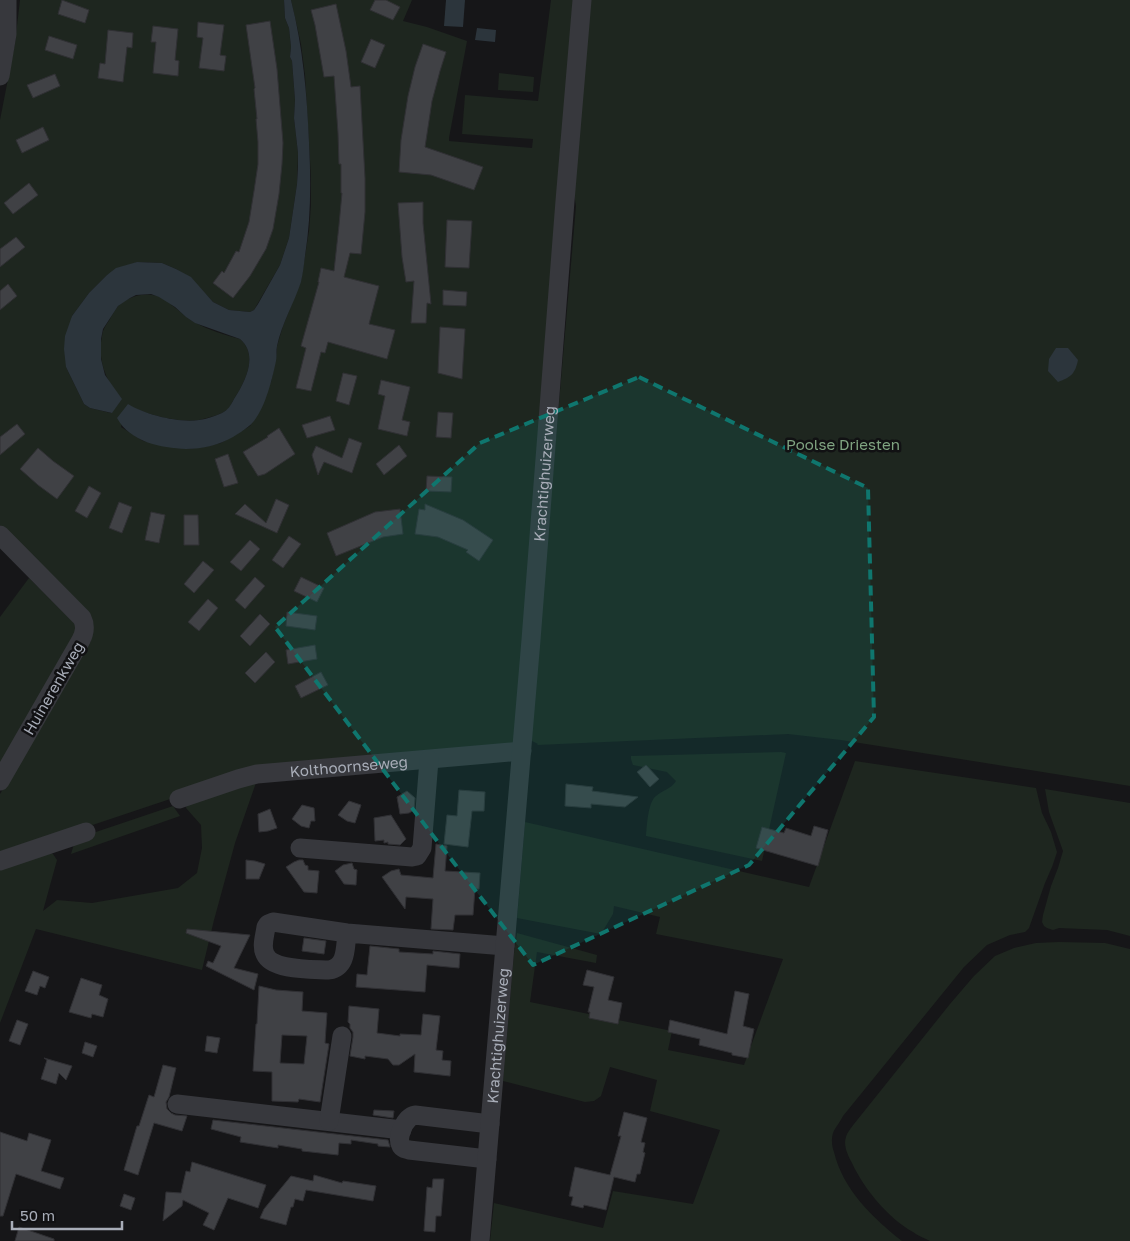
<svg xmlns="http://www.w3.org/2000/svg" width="1130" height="1241" viewBox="0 0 1130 1241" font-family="'Golos Text',sans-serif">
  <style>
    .green { fill: #1e261f }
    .water { fill: #2c353c }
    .building { fill: #404145; stroke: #303034; fill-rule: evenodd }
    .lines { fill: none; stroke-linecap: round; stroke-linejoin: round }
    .minor { stroke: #37383d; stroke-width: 19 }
    .marked { fill: #0f766e; fill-opacity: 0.2; stroke: #0f766e; stroke-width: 4; stroke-dasharray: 10 6; stroke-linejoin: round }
    .labels { text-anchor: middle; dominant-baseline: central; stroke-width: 5; stroke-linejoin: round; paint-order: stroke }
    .park-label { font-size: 15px; fill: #7fa381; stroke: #111113 }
    .street-label { font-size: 15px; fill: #a8adb8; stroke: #111113 }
  </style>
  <rect width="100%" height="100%" fill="#161618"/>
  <g class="green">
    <path d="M20,0H284L285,18L289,28L291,47L290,57L292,61L295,100L294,118L298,153L297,184L289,238L280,265L258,303L254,310L250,312L229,310L213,302L191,278L176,269L162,263L137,262L107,275L89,293L72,316L66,367L84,404L90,408L111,413L121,399C106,381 97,360 102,336C103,329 106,325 110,319C112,315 115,310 118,306C128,296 147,291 160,297C173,304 182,315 194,322C208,330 225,335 240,339C259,355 245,382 234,399C232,402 231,406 228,409C223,414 211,417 203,419C185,425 144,414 128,405L121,427L143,441L187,449L203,447L221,443L250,426L271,382L276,358L277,346L283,326L301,281L309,231L311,205V177L305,75L301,44L291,0H412L403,21L427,27L467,41L449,138V141L532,148L533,139L462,134L465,95L538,101L551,0H573L517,748L215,784L0,856V794L91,641L90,617L0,525V120L15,43Z"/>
    <path d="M589,0H1130V786L841,740L788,734L537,745L538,744L530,740L576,206L574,194Z"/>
    <path d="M499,73L534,77L533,92L498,90Z"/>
    <path d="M29,578L76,625L78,631L0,765V617Z"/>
    <path d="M781,752L786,753L762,861L646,836C647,825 648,802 656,796C663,790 671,789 676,781L667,772L633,765L631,759V756Z"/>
    <path d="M855,761L1036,788L1042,813L1051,832L1057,852L1052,867L1045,883L1029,928L1025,932L1010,935L987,945L964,967L843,1116C840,1122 835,1128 833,1133C831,1139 832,1147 834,1152C843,1190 873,1218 902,1241H490L494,1203L603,1228L613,1191L693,1204L720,1130L650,1111L657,1080L610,1067L601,1096L594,1101L585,1102L503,1081L514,953L517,933L597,955L596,963L537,952L530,1002L672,1031L668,1050L744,1065L783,959L656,934L660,917L614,906L613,914L601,934L517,918L525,822L809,887Z"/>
    <path d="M258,777L235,843L214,920L202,970L36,929L0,1023V865L49,852L53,854L57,860L43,911L57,900L92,903L178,888L197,873L202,848L201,825L186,808L187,802Z"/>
    <path d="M1045,789L1130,803V936L1107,930L1059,928L1053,930L1047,928L1044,926L1042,922L1043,915L1051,886L1058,868L1063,851L1049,812Z"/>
    <path d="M173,806L180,816L71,854L74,844L84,836Z"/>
    <path d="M1059,942L1105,943L1130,949V1241H930C925,1238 918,1236 913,1232C888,1218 864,1189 852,1163C848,1156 843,1145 846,1137C847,1133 851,1128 854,1124L950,1004L974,976L995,956L1014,948L1036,943Z"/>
  </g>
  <g class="water">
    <path d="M284,0H291C303,47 307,94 309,142C311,181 311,218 305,256C304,264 303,273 301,282C294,303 282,323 277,346C276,351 277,356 276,361C272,380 264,414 249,426C244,430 238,434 233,437C219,445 203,449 186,449C161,448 130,442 117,418L128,404C146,415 179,423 199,420C207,419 215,416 222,413C228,410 231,405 234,399C245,382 259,355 240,339L195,323L186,317L175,307L159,297L151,294L136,295L130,298L118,306L103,329L101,339V359L105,375L122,399L112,413L90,408L84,404L66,367L64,349L65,336L72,316L89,293L107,275L116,268L137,262L162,263L176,269L191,277L213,302L229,310L250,312L254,310L258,304L280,265L289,238L297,184L298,167V153L294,118L295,100L292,61L290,57L291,47L289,28L285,18Z"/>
    <path d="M446,0H465L463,27L444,26Z"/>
    <path d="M477,28L496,30L495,42L475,40Z"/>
    <path d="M1056,348H1068L1078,360C1075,374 1071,377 1058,382L1048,371L1049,359Z"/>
  </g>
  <g class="building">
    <path d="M62,0L89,10L85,23L58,14Z"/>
    <path d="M375,0H386L400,7L393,20L370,10Z"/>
    <path d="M336,4L346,51L351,87L360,86L365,178V212L361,254L350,253L344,277L379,286L369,324L395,330L387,359L328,342L325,353L321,352L311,391L296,388L306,348L301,346L319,282H318L321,268L334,271L339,225L342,193H341V164H339L338,133L334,76L324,77L315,25L311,10Z"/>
    <path d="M270,21L277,69L283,143L282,164L279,194L273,229L266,249L250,276L233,298L213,283L222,271L224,273L236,251L239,252L249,222L254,191L258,164V142L256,119H257L254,89L255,88L246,25Z"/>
    <path d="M198,22L224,25L220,55L226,56L224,71L199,68L203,38L197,37Z"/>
    <path d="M153,26L178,29L175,60L179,61L178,76L153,73L156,42H151Z"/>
    <path d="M108,30L133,33L132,48L127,47L123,82L98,78L100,63L105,64Z"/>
    <path d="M49,36L77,45L73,59L45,50Z"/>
    <path d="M371,39L385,45L375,68L361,62Z"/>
    <path d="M423,44L446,52L440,71L432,101L425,147L483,167L474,190L431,175L399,172L401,140L408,96L415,67Z"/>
    <path d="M55,74L60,86L33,98L27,85Z"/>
    <path d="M43,127L49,140L22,153L16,140Z"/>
    <path d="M29,183L38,195L13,214L4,203Z"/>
    <path d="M423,202V223L431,304L427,303L426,323H411L414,281L406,282L402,257L398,203Z"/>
    <path d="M447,220L472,221L469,268L445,267Z"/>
    <path d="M16,237L25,247L0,267V249Z"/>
    <path d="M8,284L17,296L0,310V291Z"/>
    <path d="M443,290L467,292L466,306L443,305Z"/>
    <path d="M440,327L465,329L462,379L438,373Z"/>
    <path d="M343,373L357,376L349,405L336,401Z"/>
    <path d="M381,380L410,387L402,420L410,422L407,436L378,429L385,396L378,394Z"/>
    <path d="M438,412L453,413L451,438L436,437Z"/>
    <path d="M330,416L335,430L307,438L302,425Z"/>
    <path d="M17,424L25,434L0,455V437Z"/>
    <path d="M279,428L295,454L265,474L258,476L243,452L268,437L267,436Z"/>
    <path d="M349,438L362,443L352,473L324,462L318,475L312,455L316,446L342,458Z"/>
    <path d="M399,445L407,456L384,475L376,464Z"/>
    <path d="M38,448L53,461L74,476L57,499L38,485L20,469Z"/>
    <path d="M228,454L238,483L224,487L215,459Z"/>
    <path d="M427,476L452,477L451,492L426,491Z"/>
    <path d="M89,486L101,493L87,518L75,511Z"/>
    <path d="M276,499L289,505L277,533L235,514L245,504L266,523Z"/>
    <path d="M119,502L132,507L122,533L109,528Z"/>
    <path d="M425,504L463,520L493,540L479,561L466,552L468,550L438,537L415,534L419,509L425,510Z"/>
    <path d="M400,509L403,534L383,537L336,556L327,533L375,512Z"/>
    <path d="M151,512L165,515L159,543L145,540Z"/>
    <path d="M184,515H198L199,545H184Z"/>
    <path d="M289,536L301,544L283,568L272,560Z"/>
    <path d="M250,540L260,549L241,571L230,562Z"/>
    <path d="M203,561L214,570L194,593L184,584Z"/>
    <path d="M255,577L265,586L245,609L235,600Z"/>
    <path d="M301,577L324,588L317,602L294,591Z"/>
    <path d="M208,599L218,608L199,631L188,622Z"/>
    <path d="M287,612L317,616L315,630L286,626Z"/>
    <path d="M260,614L270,624L250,646L240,636Z"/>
    <path d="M315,645L317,659L288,664L286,650Z"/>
    <path d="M266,652L275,662L255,683L245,673Z"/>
    <path d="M321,672L328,685L301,698L295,686Z"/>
    <path d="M646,765L659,779L650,787L637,772Z"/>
    <path d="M566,784L593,787L592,791L638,797L625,807L591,804V808L565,806Z"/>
    <path d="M459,790L485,792L484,811H472L468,847L444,844L447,815L457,816Z"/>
    <path d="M407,791L415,798L414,810L409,813L400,814L397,797Z"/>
    <path d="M349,801L361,805L355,823L347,821L338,815Z"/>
    <path d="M302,805L314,808L315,821H311L309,828L301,826L292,819Z"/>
    <path d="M270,809L277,828L268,831L259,832L258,814Z"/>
    <path d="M391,815L406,839L400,845L388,844V842L384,843V840L375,841L374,818Z"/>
    <path d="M814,826L828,830L818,866L756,848L762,827L784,833L786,828L811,836Z"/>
    <path d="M436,844L447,846L445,871L480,873L479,889H475L473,915H455L453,930L431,929L433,899L406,897L405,909L382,877L391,871L399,869L401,875L433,878Z"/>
    <path d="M246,860L255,861L265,864L259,879H246Z"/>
    <path d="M299,860H303L305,865L308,866V870L319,871L317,893L304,892L286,867L294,862Z"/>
    <path d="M352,863L354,869L357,870L356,885L344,884L335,871L343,865Z"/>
    <path d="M187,929L250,935L234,968L258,974L254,990L206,966L208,961L213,963L221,946L186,933Z"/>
    <path d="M304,938L326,941L324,954L302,951Z"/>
    <path d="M370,946L399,949V952L433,954V951L460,954L459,968L427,965L425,992L356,987L357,974L367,975Z"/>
    <path d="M587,970L614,977L608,1000L622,1003L618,1024L589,1018L590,1012H588L594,987L583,985Z"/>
    <path d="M33,971L49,977L45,988L40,986L37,995L25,991Z"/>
    <path d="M81,978L102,985L99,995L108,999L103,1017L92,1014L91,1018L69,1012Z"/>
    <path d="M259,986L276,990L303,992L302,1011L327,1013L325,1043L329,1044L320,1102L299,1099L298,1102L272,1101V1072L253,1071L256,1024H257ZM282,1035L307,1036L304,1064L280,1063Z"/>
    <path d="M735,991L749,994L743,1026L754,1029L748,1058L732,1055V1053L699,1045L700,1039L668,1032L670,1020L727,1034Z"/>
    <path d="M349,1006L379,1009L377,1033L400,1036V1034L421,1035L423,1014L440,1016L436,1050L443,1051L442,1060L451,1061L450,1076L414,1072L415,1054L399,1065H393L388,1059L365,1056V1059L350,1056L353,1037V1032L350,1028V1024L348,1022Z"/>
    <path d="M17,1020L28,1024L20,1045L9,1041Z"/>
    <path d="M207,1036L220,1038L217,1053L205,1051Z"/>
    <path d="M85,1042L97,1046L93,1057L82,1053Z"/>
    <path d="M44,1058L72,1066L66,1080L59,1073L56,1084L41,1079L47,1060Z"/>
    <path d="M163,1065L176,1068L169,1097L166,1102L167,1109L171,1113L175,1115L187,1116L182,1131L154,1123L138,1175L124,1170L137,1126H139L149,1095L154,1097Z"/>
    <path d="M374,1110L394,1111L393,1118L373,1115Z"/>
    <path d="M624,1112L647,1118L641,1142L645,1143L643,1152L645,1153L640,1174H637L635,1182L614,1177L606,1210L584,1205L583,1208L571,1205L573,1197L569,1196L575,1167L610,1175L621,1136H618Z"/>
    <path d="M213,1120L388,1140L390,1147L378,1146V1144L351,1140V1144L339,1143L338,1155L302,1151V1149L278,1145V1148L240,1142L241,1137L211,1129Z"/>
    <path d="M0,1132L27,1141L29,1133L51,1140L41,1171L64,1178L60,1189L16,1174L3,1216H0Z"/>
    <path d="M192,1162L266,1185L258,1208L228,1198L214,1230L203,1225L209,1213L183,1200L182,1206L163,1221L166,1192L181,1193L186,1171L190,1172Z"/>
    <path d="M314,1175L342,1183L343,1181L376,1186L373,1201L306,1190L303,1201L295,1199L293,1207H291L286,1225L260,1218L264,1209L291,1176L313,1181Z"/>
    <path d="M433,1179H444L441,1216H436L435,1232L424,1231L427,1187L432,1188Z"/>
    <path d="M124,1194L135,1198L131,1210L120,1206Z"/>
    <path d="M19,1227L54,1239V1241H15Z"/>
  </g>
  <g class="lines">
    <g class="minor">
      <path d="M0,76L7,34V0"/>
      <path d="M0,535L82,618C86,626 85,632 81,640L0,781"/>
      <path id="s1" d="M179,799L238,779L257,774L522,751"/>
      <path d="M300,848L412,857L417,856L422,848L429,760"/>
      <path d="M0,861L86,832"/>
      <path d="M347,933C345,948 347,967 329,970C313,969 272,971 265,954C261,946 265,935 266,927L268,924L273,922L347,933L505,946"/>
      <path d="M177,1104L402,1130"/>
      <path d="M329,1121L342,1036"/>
      <path d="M487,1159L409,1150C406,1149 403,1149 401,1146C396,1137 405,1117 415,1115L490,1124"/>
      <path id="s2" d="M480,1241L531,640L565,201L582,0"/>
    </g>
  </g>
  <path class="marked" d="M639,377L868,488L874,717L749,865L533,965L434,837L275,627L480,443Z"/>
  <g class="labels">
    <g class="park-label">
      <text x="843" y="444">Poolse Driesten</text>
    </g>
    <g class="street-label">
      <text stroke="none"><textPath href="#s2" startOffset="770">Krachtighuizerweg</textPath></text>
      <text transform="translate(53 688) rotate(-60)">Huinerenkweg</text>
      <text stroke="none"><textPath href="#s1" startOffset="174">Kolthoornseweg</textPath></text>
      <text stroke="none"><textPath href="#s2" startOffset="206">Krachtighuizerweg</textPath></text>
    </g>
  </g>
  <path d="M12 1221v8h110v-8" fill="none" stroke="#a8adb8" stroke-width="2.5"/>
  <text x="20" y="1221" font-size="15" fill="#a8adb8" stroke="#111113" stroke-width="4" paint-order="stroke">50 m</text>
</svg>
